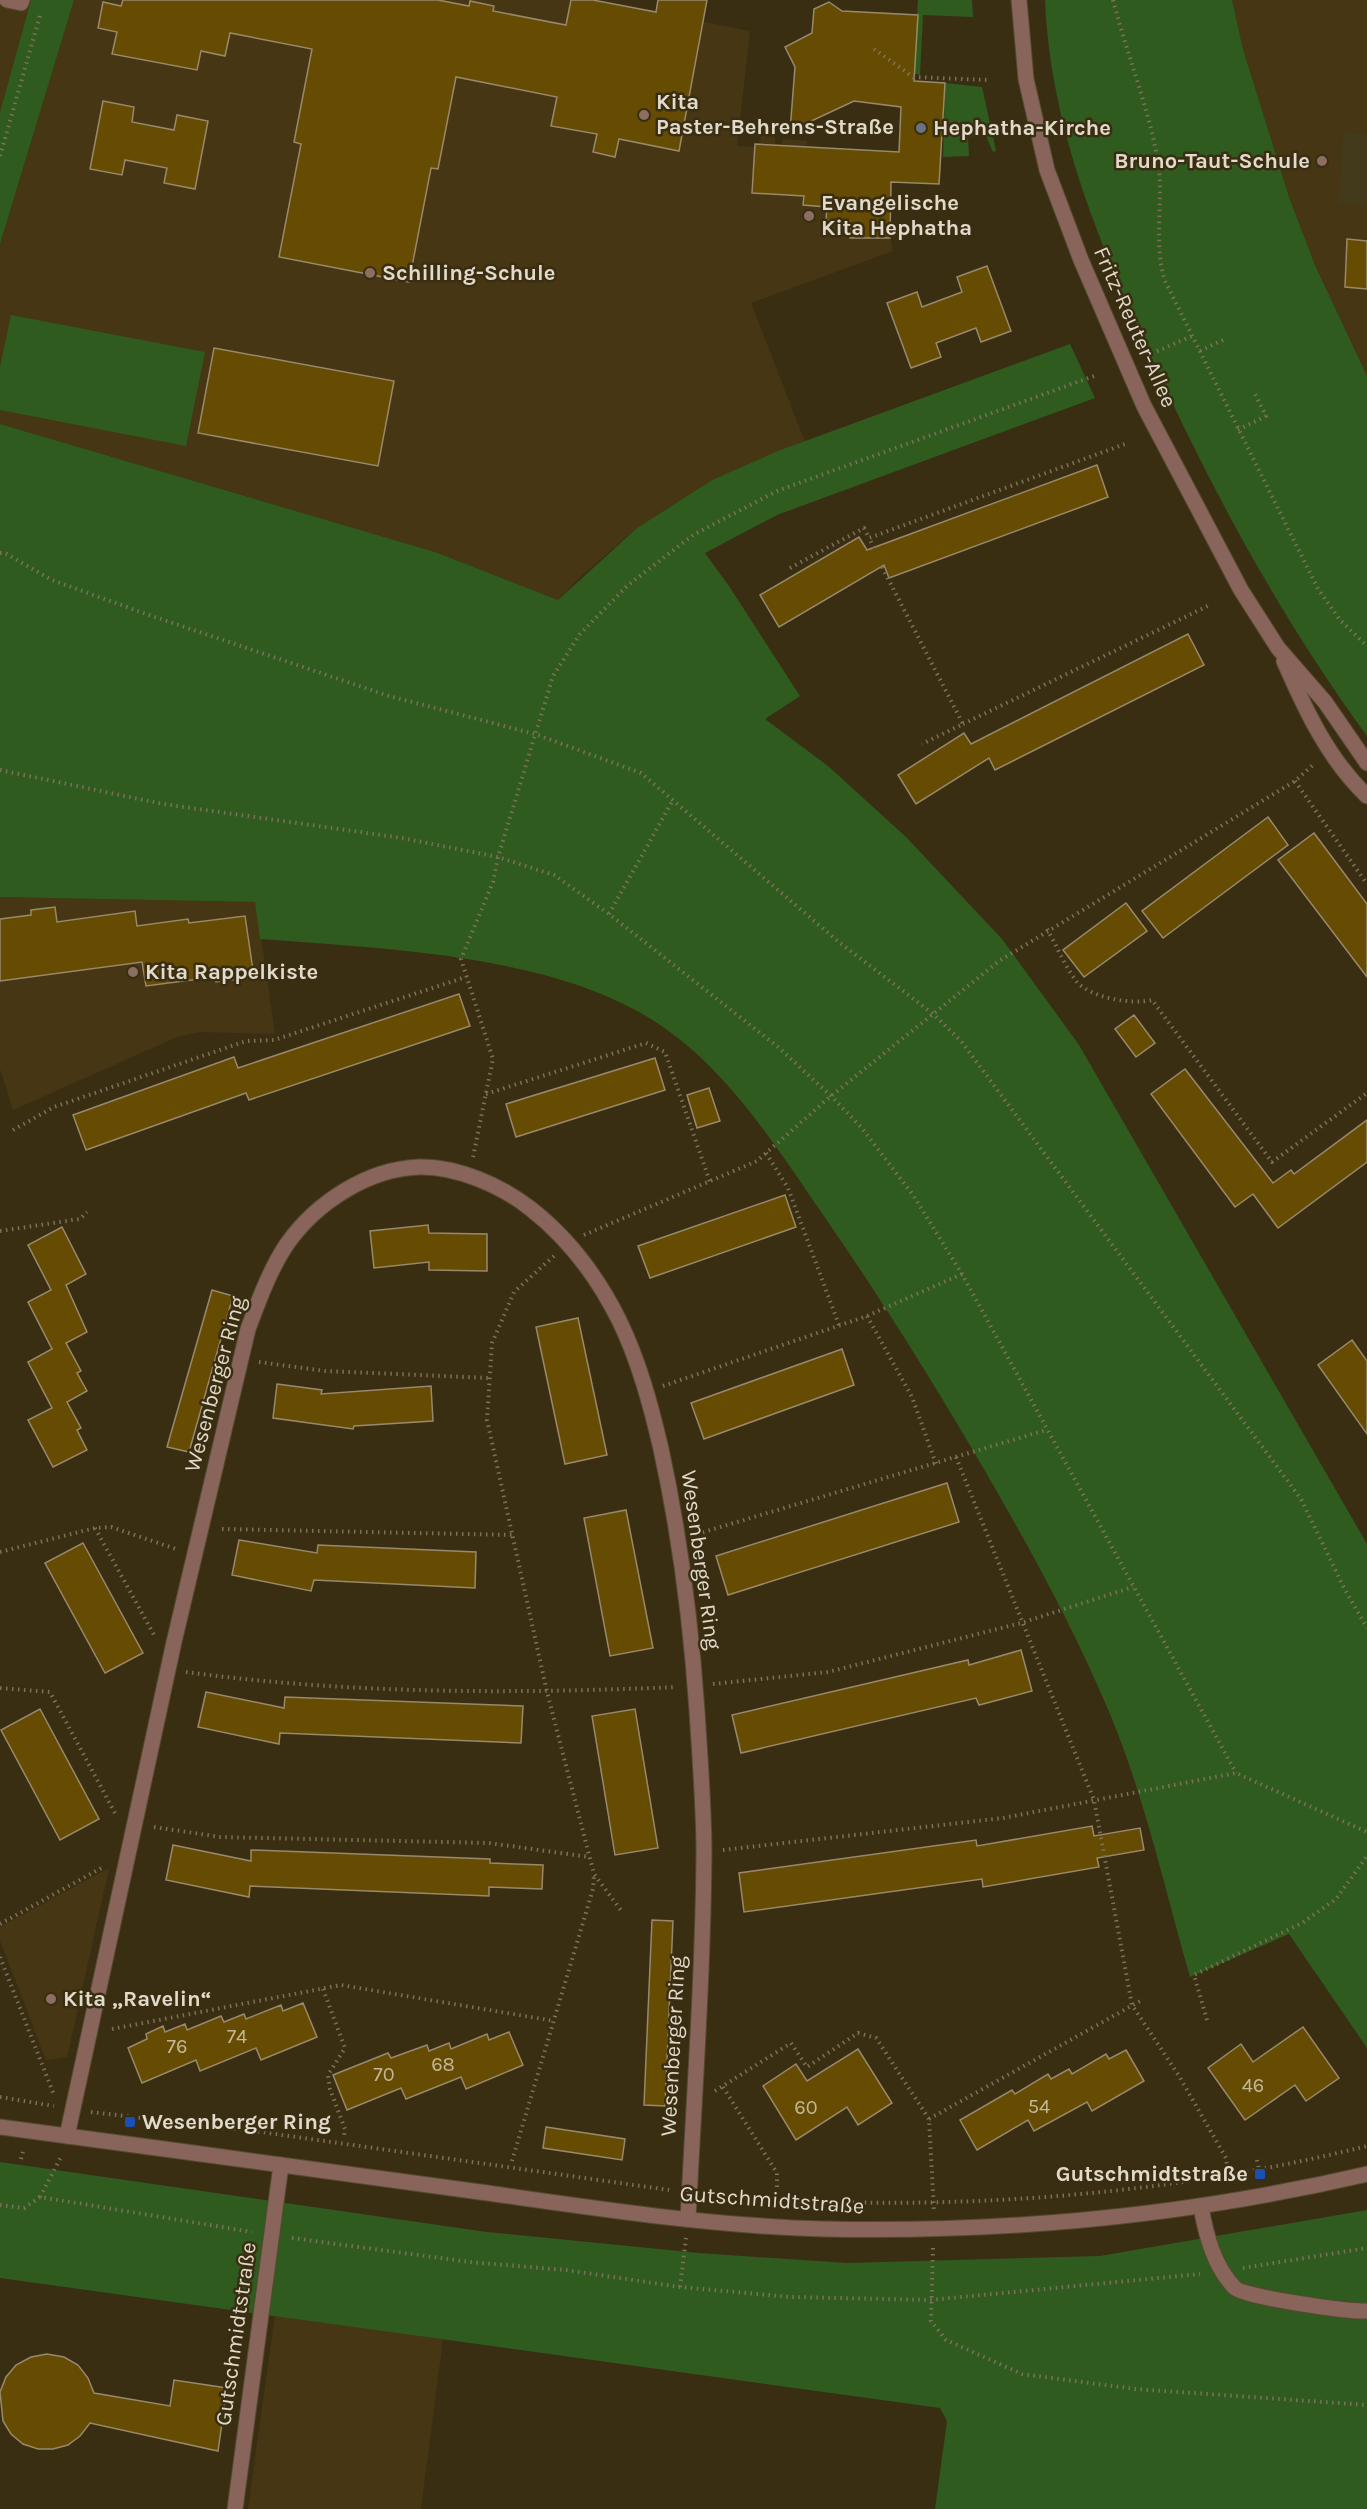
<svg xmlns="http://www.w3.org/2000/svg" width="1367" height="2509" viewBox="0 0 1367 2509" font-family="Karla,sans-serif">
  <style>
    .built { fill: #463613 }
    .green { fill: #2f5b1e }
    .sand { fill: #423a1b }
    .building { fill: #664b03; stroke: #98896c; stroke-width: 1.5 }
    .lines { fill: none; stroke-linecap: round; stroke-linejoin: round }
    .minor-casing { stroke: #554a30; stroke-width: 17 }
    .path { stroke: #7c715a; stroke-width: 4; stroke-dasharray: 1.5 4.5; stroke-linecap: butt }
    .minor { stroke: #88645b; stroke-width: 15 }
    .education-dot { fill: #8d6e63; stroke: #3a2e12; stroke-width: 2 }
    .worship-dot { fill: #6b7280; stroke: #3a2e12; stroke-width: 2 }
    .transit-dot { fill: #1a4fb4; stroke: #3a2e12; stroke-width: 2 }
    .labels { text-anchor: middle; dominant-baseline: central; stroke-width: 5; stroke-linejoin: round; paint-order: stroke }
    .number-label { font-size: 20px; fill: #c3b699 }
    .poi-label { font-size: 22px; font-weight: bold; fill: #e2dacb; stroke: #3a2e12; text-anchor: start }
    .street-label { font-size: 22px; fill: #e2dacb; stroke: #3a2e12 }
  </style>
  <rect width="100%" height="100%" fill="#3a2e12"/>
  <g class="built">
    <path d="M0,0H31L0,112Z"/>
    <path d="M74,0H593L750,31L737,146L755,147V143H760L761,132L775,133V144L782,145V139L807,141V147L891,197L890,238L893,251L751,303L805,442L712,480L637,528L580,577L558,600L435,552L0,424V244Z"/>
    <path d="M1232,0H1367V376L1315,265L1289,197L1243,49Z"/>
    <path d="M0,897L256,902L275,1034L200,1032L177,1037L13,1110L0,1069Z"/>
    <path d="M109,1868L67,2057L46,2060L0,1940V1927Z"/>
    <path d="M275,2315L443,2339L421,2509H248Z"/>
  </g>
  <g class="green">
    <path d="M31,0H74L0,244V112Z"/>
    <path d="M918,0H972L973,17L923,15L920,75L913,73Z"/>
    <path d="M1045,0H1232L1243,49L1289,197L1315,265L1367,376V736C1280,617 1208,484 1148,350C1097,238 1050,124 1045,0Z"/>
    <path d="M945,83L982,87L996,151L993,152L984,132L968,138L969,156L943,157Z"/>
    <path d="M11,315L205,352L186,446L0,410V367Z"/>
    <path d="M1070,344L1095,398L777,515L705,553L729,586L800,696L765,719L828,766L906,837L1002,939L1079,1045L1367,1544V2048L1289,1934L1190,1977C1165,1890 1145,1798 1110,1714C1074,1628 1028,1545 981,1464C932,1380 881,1299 826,1219C773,1143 723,1059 639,1012C537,954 377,948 260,939L255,902L0,897V424L435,552L558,600L637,528L712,480L778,451Z"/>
    <path d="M0,2162L487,2232L699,2253L847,2263L1100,2256L1367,2210V2509H935L947,2421L940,2408L0,2278Z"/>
  </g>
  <path class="sand" d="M1343,132L1367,134V205L1339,203Z"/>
  <g class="building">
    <path d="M123,0H438L469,6L470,1L494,6L493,11L566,25L571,0H593L656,12L658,0H707L679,151L619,139L615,157L593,152L597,134L551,126L557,97L456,77L438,169L431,168L409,282L279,257L301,144L294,142L312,49L230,33L225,56L201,51L197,70L112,54L117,32L98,28L103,2L121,6Z"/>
    <path d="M829,2L842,11L918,15L914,81L945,83L939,184L891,182L890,238H850V221L826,220L827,207L803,205L804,196L752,193L755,144L899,152L901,107L854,101L790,131L795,67L785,47L812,33L814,9Z"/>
    <path d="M103,101L134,107L132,122L174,130L177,115L208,121L195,189L164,183L167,168L125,160L122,175L90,169Z"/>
    <path d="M1347,239L1367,241V289L1345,287Z"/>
    <path d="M987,266L1011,331L981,342L976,328L936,343L941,357L911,368L887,303L917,292L922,307L962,292L957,277Z"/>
    <path d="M214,348L394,381L378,466L198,433Z"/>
    <path d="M1097,465L1108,497L889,578L884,565L779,627L760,595L859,537L867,550Z"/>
    <path d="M1188,634L1204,665L995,770L989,758L916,804L898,775L964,733L971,744Z"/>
    <path d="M1268,817L1288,845L1163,938L1142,911Z"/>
    <path d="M1314,833L1367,904V977L1278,860Z"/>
    <path d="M1126,903L1147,931L1084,977L1063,950Z"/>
    <path d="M55,907L57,922L135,911L137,926L188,919L189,923L245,916L254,977L216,982L215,977L146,986L142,962L0,981V919L31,915V910Z"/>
    <path d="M459,994L470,1026L249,1100L246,1093L86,1150L73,1115L234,1057L238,1068Z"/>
    <path d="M1134,1015L1155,1043L1136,1057L1115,1029Z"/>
    <path d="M655,1058L665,1090L516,1137L506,1104Z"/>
    <path d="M1185,1069L1273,1183L1291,1170L1294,1174L1367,1120V1162L1278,1228L1253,1194L1235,1207L1151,1094Z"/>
    <path d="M709,1088L720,1121L697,1128L687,1095Z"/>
    <path d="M785,1195L796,1227L650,1278L638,1246Z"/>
    <path d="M428,1225L429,1233L487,1234V1271L429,1270V1262L374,1268L370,1231Z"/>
    <path d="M62,1227L86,1274L66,1285L87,1332L66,1343L81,1371L77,1373L87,1391L67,1402L81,1428L77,1430L87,1450L53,1467L28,1420L52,1408L28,1362L52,1349L28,1302L51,1290L28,1245Z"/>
    <path d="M212,1290L233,1296L189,1452L167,1447Z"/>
    <path d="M578,1318L607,1455L565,1464L536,1327Z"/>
    <path d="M1352,1340L1367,1361V1434L1318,1365Z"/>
    <path d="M842,1349L854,1385L704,1439L691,1403Z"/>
    <path d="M277,1384L322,1390L321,1394L431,1386L433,1421L354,1426L353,1429L273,1418Z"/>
    <path d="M947,1483L959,1522L728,1595L716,1556Z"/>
    <path d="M626,1510L653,1648L610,1656L584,1518Z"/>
    <path d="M239,1540L317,1553L318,1545L476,1552L475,1588L314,1580L311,1591L232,1575Z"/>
    <path d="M83,1543L143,1653L105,1673L45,1563Z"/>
    <path d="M1021,1650L1032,1691L979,1705L976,1698L741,1753L732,1715L968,1660L969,1665Z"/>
    <path d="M206,1692L284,1708L285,1697L523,1706L521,1743L280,1733L279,1744L198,1727Z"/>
    <path d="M40,1709L99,1819L60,1840L1,1730Z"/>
    <path d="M635,1709L658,1848L615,1855L592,1716Z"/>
    <path d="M1092,1826L1094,1836L1140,1828L1144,1850L1097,1858L1099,1867L983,1887L982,1879L744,1912L739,1873L976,1840L977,1846Z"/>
    <path d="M173,1845L251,1861V1850L490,1859V1863L543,1865L542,1889L489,1887V1896L250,1886L249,1897L166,1880Z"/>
    <path d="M652,1920L673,1921L665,2106L644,2105Z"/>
    <path d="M303,2003L317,2037L261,2060L256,2048L200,2071L196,2060L142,2083L128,2048L147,2039L146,2034L163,2026L165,2032L185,2024L187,2030L221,2016L224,2022L244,2014L246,2019L281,2005L283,2011Z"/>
    <path d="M1303,2027L1339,2078L1306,2101L1295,2085L1245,2120L1208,2068L1241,2044L1253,2062Z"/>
    <path d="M509,2032L523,2065L466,2089L461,2077L406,2099L401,2088L347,2110L333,2075L388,2053L391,2058L427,2045L429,2051L449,2043L451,2049L487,2034L489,2040Z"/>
    <path d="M858,2049L892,2103L858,2125L847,2107L796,2140L763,2086L796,2064L807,2081Z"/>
    <path d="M1126,2050L1144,2081L1092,2111L1087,2102L1034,2131L1028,2120L977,2150L960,2120L1012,2090L1015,2094L1048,2074L1051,2079L1069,2069L1072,2074L1106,2054L1109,2059Z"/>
    <path d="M546,2127L625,2139L622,2160L543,2148Z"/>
    <path d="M47,2354L64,2357L78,2365L88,2378L94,2393L170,2406L174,2380L227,2388L218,2451L90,2423L80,2436L68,2445L53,2449H38L23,2444L11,2434L3,2421L0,2392L6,2377L16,2365L31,2357Z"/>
  </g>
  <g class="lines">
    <g class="minor-casing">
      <g id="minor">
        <path d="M7,0L21,3L22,0"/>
        <path d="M1019,0L1026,79L1047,170L1081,260L1144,406L1241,590L1278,648L1325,702L1367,763"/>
        <path d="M1284,661C1305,709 1328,759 1367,796"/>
        <path d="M0,2127C160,2149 320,2169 480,2192C594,2208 709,2226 824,2229C1009,2233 1187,2216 1367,2174"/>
        <path d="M67,2136L174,1642L248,1329C259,1300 270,1269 287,1244C316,1203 367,1169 419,1167C457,1166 502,1186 531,1209C568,1238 598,1278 619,1320C639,1361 651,1406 661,1449C680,1536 691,1623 697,1711C700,1759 704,1807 704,1854C703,1976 694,2098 688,2219"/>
        <path d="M1201,2207C1206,2235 1214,2267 1235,2288C1244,2297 1349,2312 1367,2311"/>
        <path d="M235,2509L281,2165"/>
      </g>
    </g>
    <g class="path">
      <path d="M1113,0C1127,54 1148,106 1158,161C1164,199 1153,245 1165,281L1318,589L1340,620L1367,646"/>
      <path d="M874,49L913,77L989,80"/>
      <path d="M0,156L41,12"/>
      <path d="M1200,351L1225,339"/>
      <path d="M1146,356L1192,336"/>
      <path d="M1238,430L1266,416L1255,394"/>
      <path d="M874,548L869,538L1125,444"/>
      <path d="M0,553H5L52,580L149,615L389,696L535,734L641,773L840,943L932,1013L961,1041L1301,1499L1344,1588L1367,1628"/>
      <path d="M882,567L963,724L922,744"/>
      <path d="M790,568L864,528L869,538"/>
      <path d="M963,724L1210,605"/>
      <path d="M0,770L163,804L402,838L498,857L554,875L609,914L778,1047L831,1096L861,1127L913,1195L962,1274L1236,1773"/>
      <path d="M1295,781L1367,884"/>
      <path d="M609,914L673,800"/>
      <path d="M1047,929C1057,946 1065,967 1077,982C1091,998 1133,1005 1152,1000L1272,1162L1367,1093"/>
      <path d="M486,1094L646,1043L665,1052L710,1182"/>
      <path d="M13,1130L54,1107L246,1041L274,1040L466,977"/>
      <path d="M766,1153L788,1188L839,1325"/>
      <path d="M473,1157L493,1059L461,959L493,882L498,857L553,676L580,634L627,586L693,535L777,491L1094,376"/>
      <path d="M0,1231L80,1219L87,1212"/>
      <path d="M584,1235L757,1161L831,1096L999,961L1295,781L1313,765"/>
      <path d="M554,1256L514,1292L492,1343L487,1420L547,1692L594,1874L623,1913"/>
      <path d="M867,1316L912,1397L936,1464"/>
      <path d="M259,1362L325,1371L489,1378"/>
      <path d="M663,1386L867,1316L962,1274"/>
      <path d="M956,1457L1094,1800L1132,2005L1179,2076L1226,2158L1227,2165"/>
      <path d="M95,1528L154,1635"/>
      <path d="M222,1529L512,1535"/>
      <path d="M697,1534L1046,1430"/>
      <path d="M0,1552L95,1528L111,1527L176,1549"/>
      <path d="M186,1672C348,1694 513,1694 676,1687"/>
      <path d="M713,1684L828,1672L1021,1623L1133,1587"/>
      <path d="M0,1688L50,1692L116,1815"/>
      <path d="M154,1827L220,1837L489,1843L589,1857"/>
      <path d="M723,1850L1003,1818L1236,1773L1367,1832"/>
      <path d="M0,1924L105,1866"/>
      <path d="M0,1957L54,2095"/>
      <path d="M323,1989L345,2048L328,2075L330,2089L345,2129L344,2136"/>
      <path d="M1207,2020L1194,1975L1302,1923L1336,1899L1367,1856"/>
      <path d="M112,2029L341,1985L554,2021"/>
      <path d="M723,2087L777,2173V2190"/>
      <path d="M715,2091L791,2043L807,2067L858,2033L876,2038L929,2119L934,2211"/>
      <path d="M0,2097L54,2106"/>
      <path d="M91,2112L254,2131L669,2190"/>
      <path d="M929,2119L1142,2000"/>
      <path d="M21,2159L23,2152"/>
      <path d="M1257,2160L1259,2171"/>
      <path d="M512,2161L593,1889L594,1874"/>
      <path d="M709,2194C923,2215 1159,2198 1367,2146"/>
      <path d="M40,2197L62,2155"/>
      <path d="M0,2205L24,2208L40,2197L252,2232"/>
      <path d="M292,2238L470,2262L566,2270L680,2287L791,2297L930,2300L1200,2274"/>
      <path d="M933,2248L931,2321L946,2340L1022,2374L1135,2389L1367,2405"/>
      <path d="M1243,2268L1367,2248"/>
      <path d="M680,2287L686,2238"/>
    </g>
    <use href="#minor" class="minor"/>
  </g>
  <g class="education-dot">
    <circle cx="644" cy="115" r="6"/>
    <circle cx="1322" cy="161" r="6"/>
    <circle cx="809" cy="216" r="6"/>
    <circle cx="370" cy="273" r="6"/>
    <circle cx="133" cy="972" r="6"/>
    <circle cx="51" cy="1999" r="6"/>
  </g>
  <circle class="worship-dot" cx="921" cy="128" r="6"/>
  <g class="transit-dot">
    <rect x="124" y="2116" width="12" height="12" rx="3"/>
    <rect x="1254" y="2168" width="12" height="12" rx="3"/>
  </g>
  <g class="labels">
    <g class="number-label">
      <text x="237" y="2036">74</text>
      <text x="177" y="2046">76</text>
      <text x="443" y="2064">68</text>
      <text x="384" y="2074">70</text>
      <text x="1253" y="2085">46</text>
      <text x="1039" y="2106">54</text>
      <text x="806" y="2107">60</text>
    </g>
    <g class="poi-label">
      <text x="656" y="102">Kita<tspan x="656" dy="25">Paster-Behrens-Straße</tspan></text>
      <text x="933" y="128">Hephatha-Kirche</text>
      <text x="1310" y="161" text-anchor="end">Bruno-Taut-Schule</text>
      <text x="821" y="203">Evangelische<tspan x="821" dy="25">Kita Hephatha</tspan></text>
      <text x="382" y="273">Schilling-Schule</text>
      <text x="145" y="972">Kita Rappelkiste</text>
      <text x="63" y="1999">Kita „Ravelin“</text>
      <text x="142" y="2122">Wesenberger Ring</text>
      <text x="1248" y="2174" text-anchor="end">Gutschmidtstraße</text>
    </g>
    <g class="street-label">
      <text transform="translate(1135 327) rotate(66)">Fritz-Reuter-Allee</text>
      <text transform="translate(215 1384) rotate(-75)">Wesenberger Ring</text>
      <text transform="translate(701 1560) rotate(82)">Wesenberger Ring</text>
      <text transform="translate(673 2046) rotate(-87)">Wesenberger Ring</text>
      <text transform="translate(772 2200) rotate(4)">Gutschmidtstraße</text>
      <text transform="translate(236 2334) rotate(-82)">Gutschmidtstraße</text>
    </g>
  </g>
</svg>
